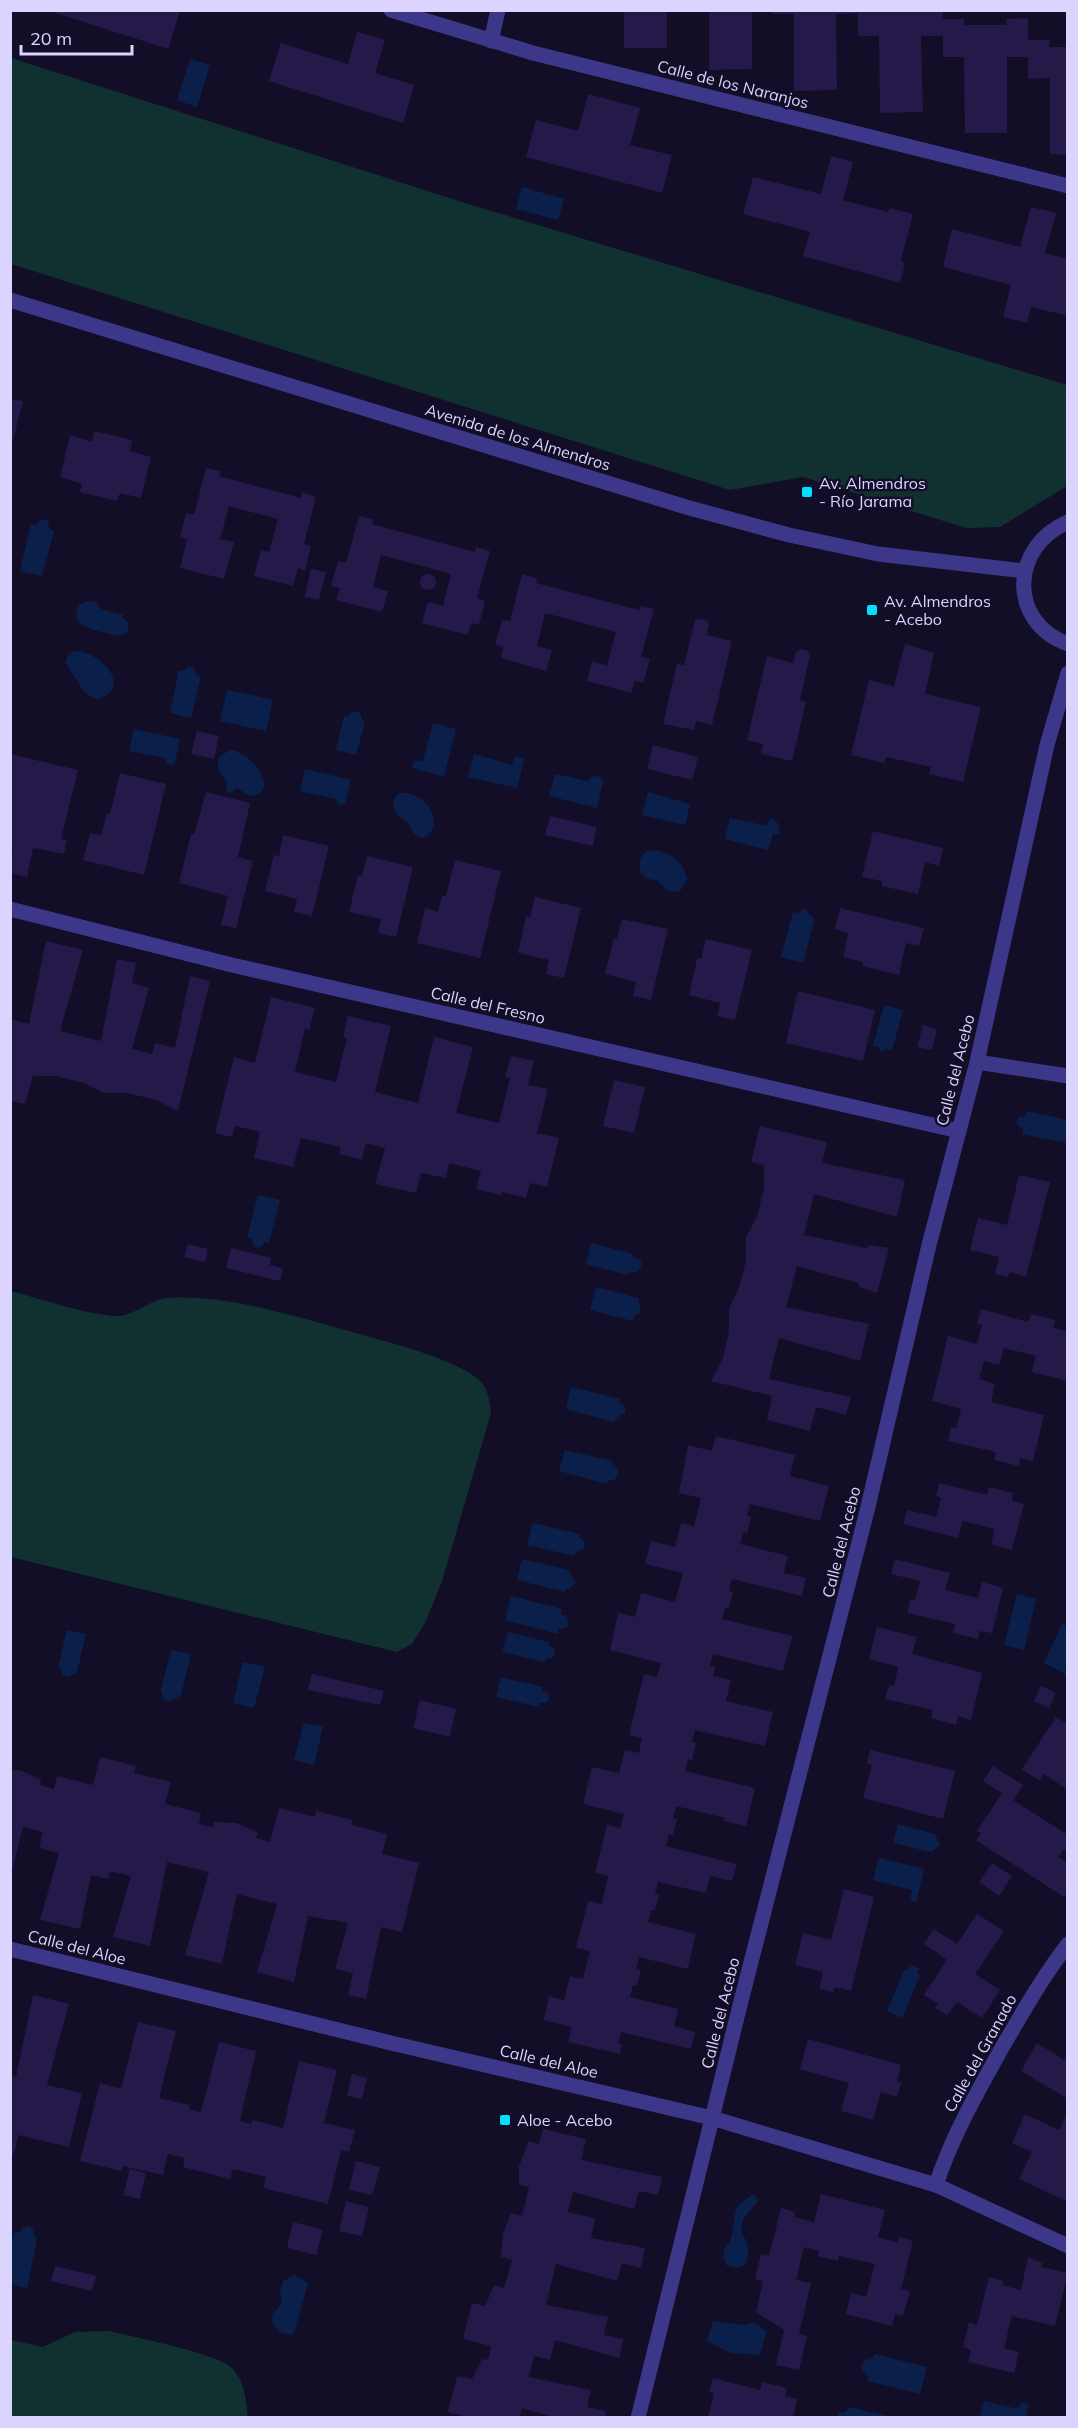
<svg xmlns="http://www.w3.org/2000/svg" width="1078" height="2428" viewBox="0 0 1078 2428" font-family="Mulish,sans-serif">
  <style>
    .green { fill: #113131 }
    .water { fill: #0a204a }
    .building { fill: #241949 }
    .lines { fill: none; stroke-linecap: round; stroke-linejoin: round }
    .minor { stroke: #3c3788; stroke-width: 15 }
    .poi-dot { fill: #00e1ff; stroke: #130e27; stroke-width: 2 }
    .labels { text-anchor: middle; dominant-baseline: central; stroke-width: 5; stroke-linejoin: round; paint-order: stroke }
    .street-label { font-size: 16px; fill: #dad4ff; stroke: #130e27 }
    .poi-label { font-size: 16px; fill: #dad4ff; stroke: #130e27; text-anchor: start }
  </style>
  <rect width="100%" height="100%" fill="#130e27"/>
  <g class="green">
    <path d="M11,58L465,203L1067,385V486L1000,527L966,528L803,477L730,490L11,264Z"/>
    <path d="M11,1291C44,1300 78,1312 113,1316C133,1318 149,1299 168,1298C229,1294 298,1318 356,1333C387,1342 456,1359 479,1380C488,1388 490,1402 491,1413L442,1581L425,1623L412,1644L397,1652L11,1557Z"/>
    <path d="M109,2331C133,2337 221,2354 233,2369C245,2383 246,2400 248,2417H11V2340L43,2347L75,2332Z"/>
  </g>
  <g class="water">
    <path d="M190,59L210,65L197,107L177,100Z"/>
    <path d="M522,187L564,199L558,220L516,209Z"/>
    <path d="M41,519L48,521L49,529L54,531L42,576L20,571L31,524L35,525Z"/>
    <path d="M88,601H94L103,610L123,615L122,617L129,624L127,632L118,636C106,632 70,629 77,610C79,604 83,603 88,601Z"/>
    <path d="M76,651C104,653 133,690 97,699L85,693L65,662L69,653Z"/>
    <path d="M189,666L193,667L197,675L201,676L191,718L170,713L179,670L183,671Z"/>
    <path d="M227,690L273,700L266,731L220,721Z"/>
    <path d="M353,711L360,713L362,720L365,721L356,755L336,750L344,716L347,717Z"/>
    <path d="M433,723L456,729L444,777L412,768L415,760L423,761Z"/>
    <path d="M134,729L180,739L175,762L171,765L166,762L165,758L129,751Z"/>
    <path d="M230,750C253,751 282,794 250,796L237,788L230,793L226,790L227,783C222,773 215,769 219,757Z"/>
    <path d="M474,754L512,765L515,756L524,759L517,788L468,777Z"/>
    <path d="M305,769L351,780L345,804L339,805L336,799L300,791Z"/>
    <path d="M555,774L588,781L592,776L601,777L603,782L597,808L549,796Z"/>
    <path d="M648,792L690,804L685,825L642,815Z"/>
    <path d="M399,793C421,790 447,818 427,836L421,838L414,834L408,822L396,814L393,801Z"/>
    <path d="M730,818L767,826L770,818L778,823L780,835L773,834L768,850L725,839Z"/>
    <path d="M655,850C671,853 685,863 687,880L680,891L669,892L658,881L645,878L640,873V859L647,851Z"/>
    <path d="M803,909L807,910L810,916L815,918L803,963L781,957L793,912L799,913Z"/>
    <path d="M884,1005L903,1010L892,1051L887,1049L882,1052L878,1047L873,1046Z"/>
    <path d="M1027,1111L1067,1120V1143L1022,1134L1023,1129L1016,1123L1019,1117L1026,1116Z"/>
    <path d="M258,1195L280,1200L269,1243L265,1242L259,1248L254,1246L251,1238L247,1237Z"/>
    <path d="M591,1243L633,1254V1256L641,1261V1268L635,1273L629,1272L628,1275L586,1264Z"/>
    <path d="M596,1287L638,1298L641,1312L633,1317V1321L590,1310Z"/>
    <path d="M571,1387L620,1399L619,1402L625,1407V1413L616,1418L614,1422L566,1409Z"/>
    <path d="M565,1450L612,1461V1465L617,1469L618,1475L614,1480L608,1481L607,1484L559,1471Z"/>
    <path d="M533,1523L580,1534L579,1537L585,1542L584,1549L575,1553V1556L527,1545Z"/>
    <path d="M522,1559L570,1570L569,1573L575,1580L574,1585L569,1589H565V1592L517,1580Z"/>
    <path d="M1017,1594L1036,1599L1024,1650L1004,1645Z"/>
    <path d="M511,1596L562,1609L561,1614L566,1616L568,1621L567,1627L559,1629L557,1634L505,1620Z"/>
    <path d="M1062,1624L1067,1626V1661L1065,1665L1067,1667V1675L1044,1663Z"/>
    <path d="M67,1630L86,1634L77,1672L68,1677L63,1675L61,1668H58Z"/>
    <path d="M508,1632L549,1642V1646L554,1648L555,1655L552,1658H547L544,1662L502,1652Z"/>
    <path d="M171,1650L191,1654L181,1695L170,1702L164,1699L161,1690Z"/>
    <path d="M243,1662L265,1667L254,1708L233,1703Z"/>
    <path d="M501,1677L543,1687L542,1691L547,1692L549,1699L546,1703H540L538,1707L496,1697Z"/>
    <path d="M304,1723L323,1727L314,1765L294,1760Z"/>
    <path d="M898,1824L935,1834L940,1845L931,1852L893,1843Z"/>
    <path d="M879,1858L924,1869L916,1902L910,1901L912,1890L873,1880Z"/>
    <path d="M912,1965L919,1968L917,1974L920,1975L902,2018L887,2011L905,1969L908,1970Z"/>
    <path d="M754,2194L758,2201L743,2219L741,2229C747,2245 752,2248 745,2265L736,2268L727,2266C718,2246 729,2250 732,2234C736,2212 732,2207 754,2194Z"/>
    <path d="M28,2226L33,2229L34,2237L37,2238L27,2288L11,2284V2247L14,2232L19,2233L22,2228Z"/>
    <path d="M294,2275L308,2283L294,2333C281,2338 272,2328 272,2315L282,2303L280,2291L283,2281Z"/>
    <path d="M713,2321L744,2325L753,2322L767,2331L760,2355L731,2353L707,2341Z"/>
    <path d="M874,2354L927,2367L920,2394L867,2381L868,2376L861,2369C862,2361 865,2359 873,2359Z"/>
    <path d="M984,2401L1018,2409L1021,2402L1029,2404L1026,2417H980Z"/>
    <path d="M848,2407L892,2417H837L839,2413L846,2412Z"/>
  </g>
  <g class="building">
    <path d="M178,10L180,11L168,49L50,11Z"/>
    <rect x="624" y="10" width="43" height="38"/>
    <path d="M709,10H752V69L709,70Z"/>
    <path d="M773,10H943V19H964V25H1007L1006,19L1028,18V40H1050L1049,47H1068V155L1050,154V78L1028,79V57H1007V133H965L964,57H943V36H921L923,112L880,113L879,36H858V13L836,14L837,90L794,91V14H773Z"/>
    <path d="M357,32L385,40L375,73L414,85L403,123L269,81L281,43L348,64Z"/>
    <path d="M588,94L640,108L630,145L672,155L662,193L526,157L536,120L578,131Z"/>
    <path d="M831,156L853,162L843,200L888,212L890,208L913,214L901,260L905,264L900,283L803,256L810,232L743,214L753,177L821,194Z"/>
    <path d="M1031,207L1056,213L1045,253L1068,259V316L1031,307L1027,323L1003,317L1011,285L943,267L952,229L1020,247Z"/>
    <path d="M10,399L23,401L11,448H10Z"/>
    <path d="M94,431L132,440L130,451L151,457L141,498L120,493L117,501L80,492L82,484L60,477L70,435L92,442Z"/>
    <path d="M206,468L220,471L219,476L301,498L302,492L316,497L304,544L311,546L305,571L298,568L293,586L254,576L261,550L269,552L278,519L229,506L220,539L234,542L224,579L180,568L187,540L180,537L186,513L194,515Z"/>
    <path d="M359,516L373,519L372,524L423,538L475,552L476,547L490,551L477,598L485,601L479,625L471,623L468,635L422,623L428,602L443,606L451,574L381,555L373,587L388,591L382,612L336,600L340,588L331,586L338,561L346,563Z"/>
    <path d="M311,569L326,572L319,600L305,597Z"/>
    <circle cx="428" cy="582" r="8"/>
    <path d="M522,574L538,579L536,583L589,597L639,610L641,606L654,609L641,657L650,659L643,683L635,681L631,693L587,681L592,661L607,666L616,632L545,613L537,646L552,650L546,671L501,658L503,647L495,644L502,620L510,621Z"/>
    <path d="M699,619L706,620L709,624L707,635L732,641L712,725L696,721L694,730L663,724L677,664L684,665L695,620Z"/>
    <path d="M905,644L934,653L925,694L981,707L963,782L929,774L931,767L886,757L884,763L851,755L869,680L894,686Z"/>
    <path d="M801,649L808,651L810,655L800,700L806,702L792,761L761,754L763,744L747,740L767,656L793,663L796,652Z"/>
    <path d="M197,731L219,736L214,759L191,754Z"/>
    <path d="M653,745L698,757L692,780L647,769Z"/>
    <path d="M10,754L78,770L61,839L67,840L64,854L33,848L27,877L10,873L13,851H10Z"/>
    <path d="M120,773L166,784L144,875L83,860L90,833L101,836L107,813L110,814Z"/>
    <path d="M206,792L250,803L238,857L253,861L236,928L221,925L228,896L179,883L191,834L194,835L195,832Z"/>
    <path d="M550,816L597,827L593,846L545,835Z"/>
    <path d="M873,831L943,848L939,866L925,862L918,894L882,886V881L862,877Z"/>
    <path d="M283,835L329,846L312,916L294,912L297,899L265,891L274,855L279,856Z"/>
    <path d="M367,856L413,867L396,937L378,933L381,919L349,912L358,875L362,876Z"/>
    <path d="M455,860L501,871L480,958L417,943L425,908L438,912L442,896H446Z"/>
    <path d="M535,897L581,908L564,978L546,974L549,960L518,953L526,916L530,918Z"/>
    <path d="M840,908L924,928L919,946L906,943L899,975L862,966L863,962L843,957L848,933L835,929Z"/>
    <path d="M622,919L668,929L651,1000L633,996L636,982L605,974L614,938L617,939Z"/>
    <path d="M706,939L752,950L735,1020L717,1016L720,1003L689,995L697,959H701Z"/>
    <path d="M46,941L83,950L60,1031L101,1041L117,959L136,963L132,983L149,988L132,1049L152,1054L155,1043L175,1048L190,976L210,981L178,1111L156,1100L127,1093H104L84,1083L55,1076H33L25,1104L10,1101V1019L29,1024Z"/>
    <path d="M798,991L875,1010L863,1061L786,1043Z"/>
    <path d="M271,997L315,1008L309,1030L305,1028L295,1072L336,1082L347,1038L343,1037L348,1016L391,1026L375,1092L418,1103L434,1037L473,1047L456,1113L499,1123L510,1078L505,1077L511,1056L534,1061L528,1085L548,1089L537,1133L559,1138L547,1187L530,1183L526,1198L502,1192L501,1195L476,1189L481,1171L449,1163L446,1178L421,1173L416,1193L375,1184L385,1148L366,1143L362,1160L339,1154L341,1147L301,1138L293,1167L254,1158L260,1132L235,1126L232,1137L215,1133L234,1057L255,1063Z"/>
    <path d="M923,1025L937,1029L932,1050L917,1047Z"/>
    <path d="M614,1080L645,1087L634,1133L603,1126Z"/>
    <path d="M760,1126L827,1142L822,1163L905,1180L897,1217L814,1194L804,1235L866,1248L870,1245L889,1248L877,1293L860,1287L858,1283L797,1266L786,1307L869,1324L860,1361L779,1338L769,1379L851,1397L846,1415L816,1407L810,1431L767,1420L772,1396L711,1381L722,1361L729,1332V1309L739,1288L746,1260V1237L757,1217L764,1188V1165L751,1162Z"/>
    <path d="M1019,1175L1050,1182L1026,1277L1010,1272L1008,1277L995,1274L999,1257L970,1250L978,1218L1007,1225Z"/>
    <path d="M188,1244L208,1249L205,1262L184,1257Z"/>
    <path d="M231,1248L271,1258L270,1265L283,1268L280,1281L226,1268Z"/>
    <path d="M981,1309L1028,1322L1031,1314L1055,1320L1053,1328L1068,1331V1381L1032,1372L1036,1356L1004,1348L999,1365L984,1361L979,1379L995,1384L991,1402L1044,1415L1033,1461L1020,1458L1019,1466L994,1460L996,1452L948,1441L951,1427L956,1428L961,1409L932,1401L948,1336L977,1344L982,1325L977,1324Z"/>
    <path d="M716,1436L795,1455L790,1476L829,1486L820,1521L750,1504L747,1516L751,1517L747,1533L743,1532L740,1544L788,1556L784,1573L806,1578L802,1596L732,1579L729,1591L733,1592L729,1608H725L722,1619L792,1636L791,1641L783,1671L713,1654L710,1666L715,1667L713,1676L731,1680L726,1701L773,1712L765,1746L695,1730L692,1742L696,1743L694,1751L692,1760L688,1759L685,1771L755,1788L746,1826L724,1821L725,1818L676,1806L673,1818L677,1819L673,1835L669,1834L666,1846L736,1864V1867L732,1881L710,1876L706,1893L658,1882L655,1894H659L655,1910H651L648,1922L696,1934L689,1963L688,1969L639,1957L636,1969L641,1970L637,1986L633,1985L630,1997L678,2009L674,2026L695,2032L691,2049L621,2032L618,2044L622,2045L620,2054L568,2042L572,2027L544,2020L549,1996L564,2000L570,1976L583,1979L590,1951L576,1948L588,1901L602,1904L608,1876L595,1873L607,1825L620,1828L624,1814L583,1804L592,1767L619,1773L625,1750L639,1753L642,1738L629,1735L638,1697L644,1674L657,1677L661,1663L610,1650L618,1613L635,1617L641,1593L675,1602L683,1573L645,1564L651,1541L675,1547L681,1523L694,1526L701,1498L679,1493L688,1445L712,1451Z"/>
    <path d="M939,1483L987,1495L989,1487L1013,1493L1012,1501L1024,1504L1012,1550L991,1544L995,1529L963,1521L958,1538L903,1524L907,1510L936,1517L941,1498L936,1496Z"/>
    <path d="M895,1559L950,1573L945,1590L978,1598L982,1582L1003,1588L992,1633L980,1631L978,1639L953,1633L955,1624L907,1613L910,1599L915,1600L920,1581L891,1574Z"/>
    <path d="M877,1627L917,1637L912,1654L982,1673L971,1720L958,1716L956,1725L931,1718L933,1710L885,1699L889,1685L894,1686L898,1667L869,1659Z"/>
    <path d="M312,1674L384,1691L380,1705L308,1690Z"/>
    <path d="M1041,1686L1056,1693L1049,1708L1034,1701Z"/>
    <path d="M420,1700L456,1709L450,1737L413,1728Z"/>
    <path d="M1056,1717L1068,1724V1790L1044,1774L1040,1781L1022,1769Z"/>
    <path d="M870,1750L955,1771L943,1819L863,1798L872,1765L867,1764Z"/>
    <path d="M100,1757L136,1766L134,1773L171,1782L165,1804L201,1813L199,1824L213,1828L214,1822L237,1823L258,1833L256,1838L270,1842L279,1808L315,1817L316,1811L352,1820L351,1825L387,1834L382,1854L419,1863L402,1932L381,1927L366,1999L348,1995L353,1973L335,1969L348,1923L308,1916L294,1982L257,1972L277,1904L237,1894L222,1964L185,1955L209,1872L167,1862L150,1946L113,1937L131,1876L110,1871L108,1879L91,1875L80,1929L40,1920L59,1853L39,1848L43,1832L23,1827L10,1880V1770H20L41,1780L40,1785L54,1789L57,1776L93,1785Z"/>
    <path d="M993,1766L1023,1785L1013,1800L1068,1835V1852L1064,1849L1058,1857L1068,1863V1892L1064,1897L976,1840L981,1833L977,1831L1002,1793L983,1781Z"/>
    <path d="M992,1863L1012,1876L999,1896L979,1882Z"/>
    <path d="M844,1889L874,1897L851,1991L835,1987L833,1992L819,1989L823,1972L795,1965L803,1933L831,1940Z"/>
    <path d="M977,1914L1004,1931L975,1974L1000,1990L982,2018L957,2002L947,2015L935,2008L938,2004L924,1995L947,1960L924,1944L934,1929L957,1944Z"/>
    <path d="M33,1995L69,2004L47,2085L82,2093L69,2147L18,2135L14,2154L10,2153V2075L16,2077Z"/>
    <path d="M138,2022L176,2031L159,2098L190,2105L189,2109L201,2112L219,2042L256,2051L240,2121L251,2124L252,2120L283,2128L299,2061L337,2070L324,2123L355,2130L349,2152L341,2150L328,2204L263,2188L266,2177L233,2169L230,2179L183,2167L185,2158L168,2154L163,2175L123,2166L121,2171L80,2161L100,2083L121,2089Z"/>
    <path d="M808,2039L901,2065L897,2081L901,2083L897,2097L881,2092L873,2120L841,2111L849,2083L800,2069Z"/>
    <path d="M1037,2043L1064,2060L1068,2053V2099L1021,2071Z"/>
    <path d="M352,2074L367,2078L362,2099L347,2096Z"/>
    <path d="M1068,2112V2202L1019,2179L1032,2152L1012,2143L1025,2114L1059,2130Z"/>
    <path d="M543,2129L586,2139L581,2160L662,2177L658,2195L639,2191L634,2209L573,2192L568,2212L595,2218L591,2238L645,2248L641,2268L622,2263L617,2281L556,2264L551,2284L546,2305L608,2317L604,2335L623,2339L619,2358L555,2340L550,2360L534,2356L529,2377L591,2390L587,2407L606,2411L605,2418H557L522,2408L519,2418H471L448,2412L457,2376L472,2379L482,2359L488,2360L491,2346L463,2339L472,2303L485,2306L494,2285L504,2288L512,2260L501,2257L503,2234L511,2213L522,2216L529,2187L519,2185V2166L529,2141L539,2144Z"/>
    <path d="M356,2161L380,2167L372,2195L349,2190Z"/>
    <path d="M130,2169L146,2173L140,2199L123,2195Z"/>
    <path d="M821,2194L885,2210L878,2237L898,2243L899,2237L913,2241L901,2289L910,2291L903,2316L895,2314L892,2326L846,2314L851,2293L866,2297L875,2264L839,2256L838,2261L818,2256L819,2251L804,2247L796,2280L811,2283L799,2334L807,2336L799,2370L776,2365L784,2330L756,2312L763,2281L755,2279L761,2254L769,2256L781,2208L795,2212L794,2217L814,2222Z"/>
    <path d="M346,2201L369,2207L362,2236L339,2231Z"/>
    <path d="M293,2222L323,2230L316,2255L287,2248Z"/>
    <path d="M1028,2257L1042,2263L1041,2267L1068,2273L1055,2326L1012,2316L1004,2348L1019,2352L1014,2373L968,2362L971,2350L963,2347L969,2322L977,2325L989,2277L1003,2281L1002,2285L1021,2290Z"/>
    <path d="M55,2266L96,2276L92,2291L51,2281Z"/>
    <path d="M713,2378L760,2390L762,2382L787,2388L785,2396L797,2399L793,2418H708L714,2393L709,2392Z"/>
  </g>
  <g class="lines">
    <g class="minor">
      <path d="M391,10L533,53L1068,186"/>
      <path d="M491,41L498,10"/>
      <path d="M10,300L686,507L789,535L878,554L1024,571"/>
      <path d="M1068,522C1011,546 1007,622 1068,644"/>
      <path d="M10,909L232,965L959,1131"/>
      <path d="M977,1062L1068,1076"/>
      <path d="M10,1949L391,2043L712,2118L936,2185L1068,2246"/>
      <path d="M936,2185C951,2139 975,2096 999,2053C1021,2015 1041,1979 1068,1944"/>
      <path d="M638,2418L741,2001L867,1511L929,1245L977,1062L1047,745L1068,673"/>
    </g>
  </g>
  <g class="poi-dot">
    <rect x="801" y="486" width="12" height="12" rx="3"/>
    <rect x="866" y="604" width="12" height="12" rx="3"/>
    <rect x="499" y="2114" width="12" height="12" rx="3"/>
  </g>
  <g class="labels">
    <g class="street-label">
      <text transform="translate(733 84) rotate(14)">Calle de los Naranjos</text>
      <text transform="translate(518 437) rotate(17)">Avenida de los Almendros</text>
      <text transform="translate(488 1005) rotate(13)">Calle del Fresno</text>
      <text transform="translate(955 1070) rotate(-76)">Calle del Acebo</text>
      <text transform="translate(841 1542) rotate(-76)">Calle del Acebo</text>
      <text transform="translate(77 1947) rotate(14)">Calle del Aloe</text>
      <text transform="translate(720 2013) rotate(-76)">Calle del Acebo</text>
      <text transform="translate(980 2053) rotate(-61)">Calle del Granado</text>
      <text transform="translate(549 2061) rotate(13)">Calle del Aloe</text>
    </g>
    <g class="poi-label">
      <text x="819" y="483">Av. Almendros<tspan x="819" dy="18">- Río Jarama</tspan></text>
      <text x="884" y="601">Av. Almendros<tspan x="884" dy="18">- Acebo</tspan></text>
      <text x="517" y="2120">Aloe - Acebo</text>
    </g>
  </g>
  <rect width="1078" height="2428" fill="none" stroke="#dad4ff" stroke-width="24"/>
  <path d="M21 45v9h111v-9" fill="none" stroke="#dad4ff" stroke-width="3"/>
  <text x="30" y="45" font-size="18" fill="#dad4ff" stroke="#130e27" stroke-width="4.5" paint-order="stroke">20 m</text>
</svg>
